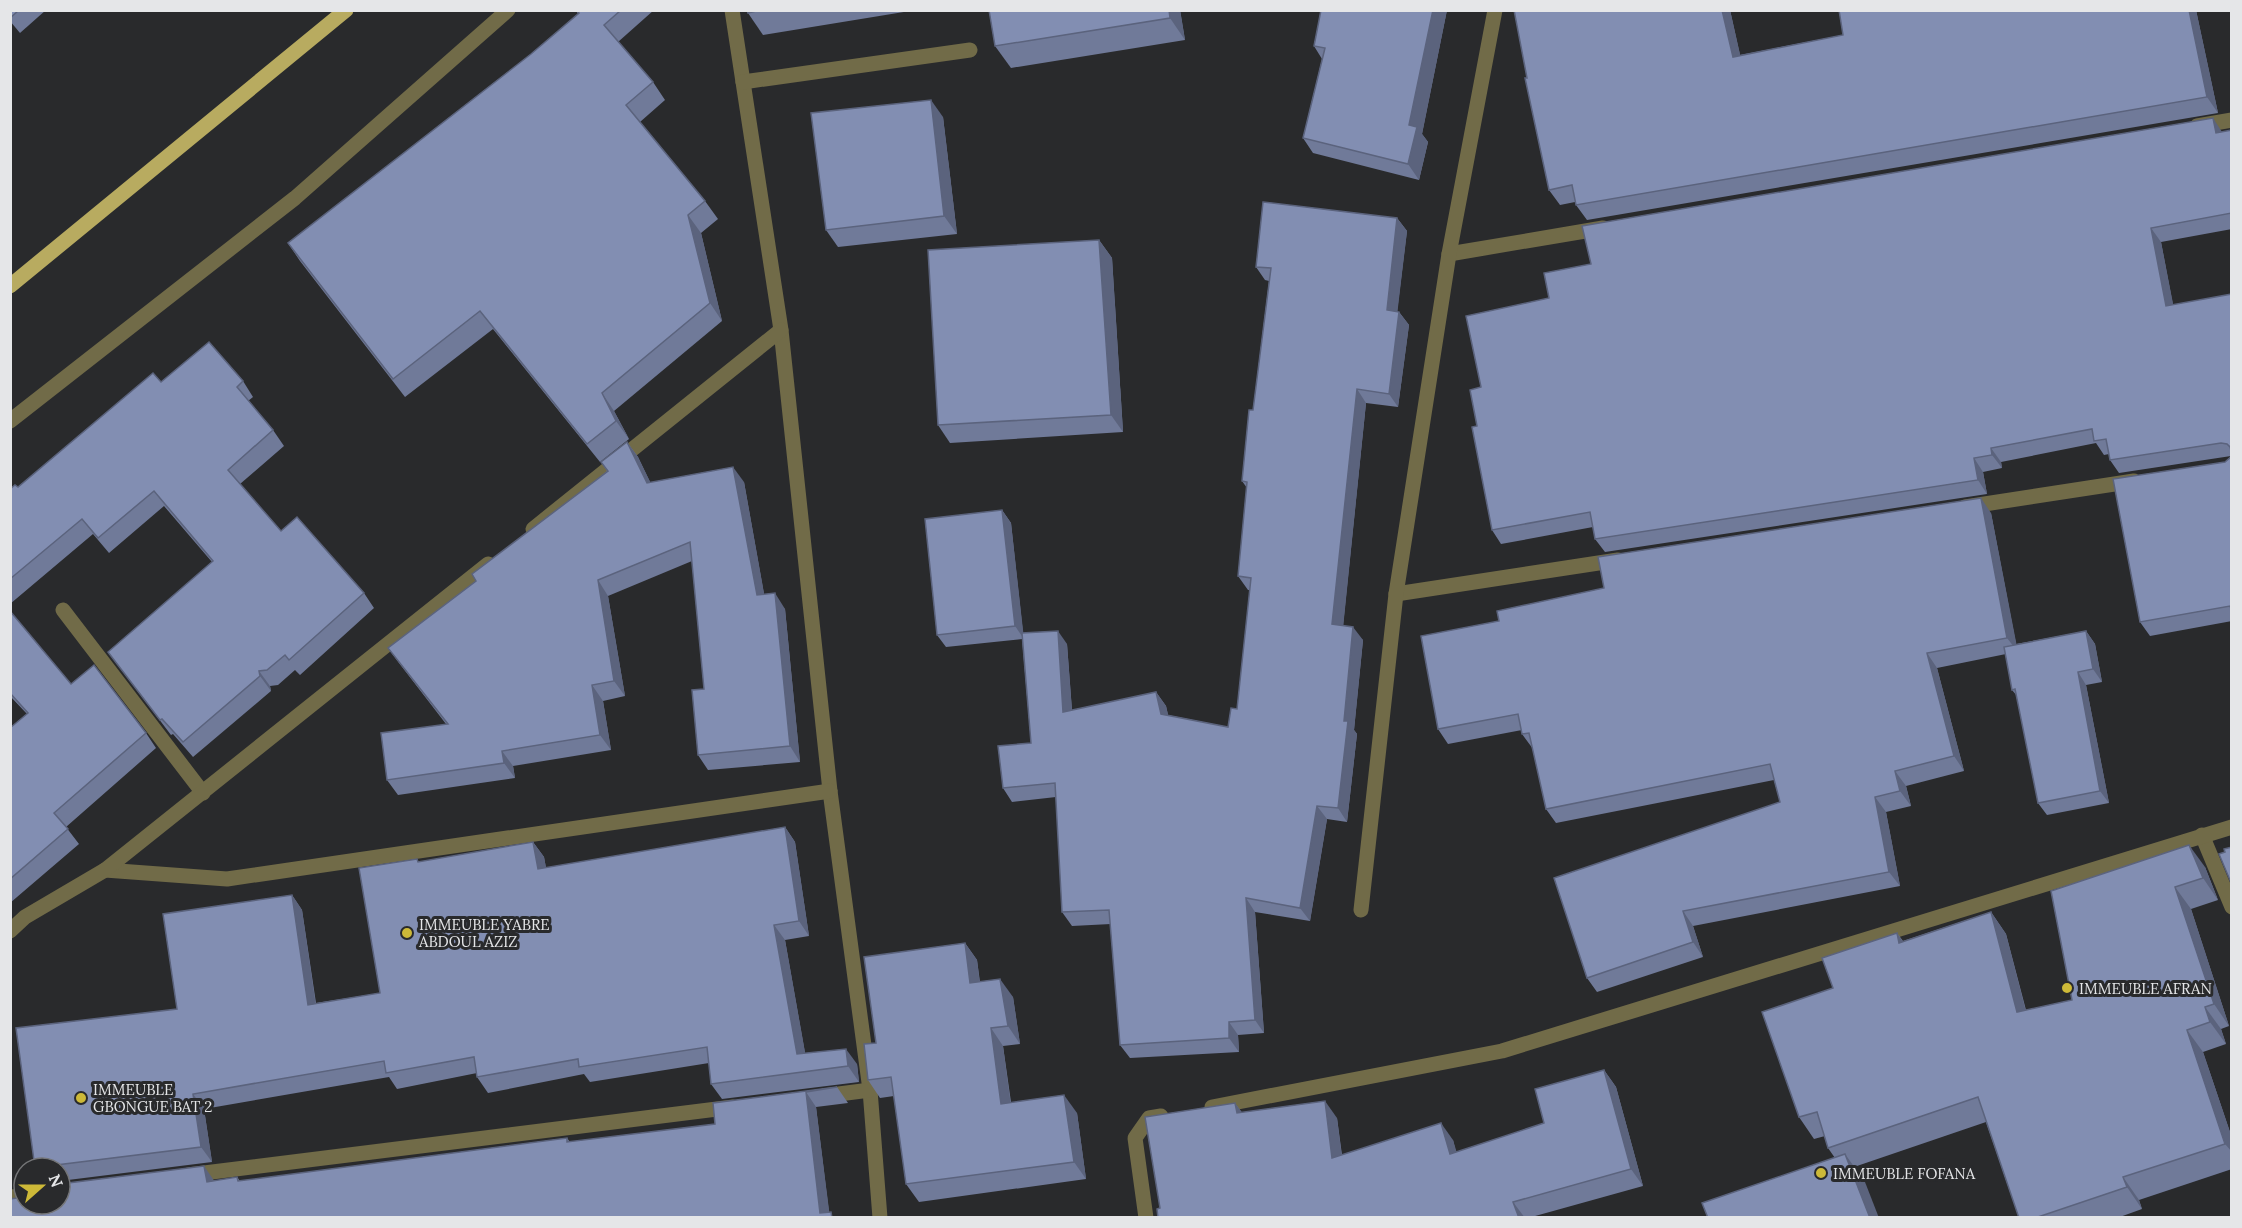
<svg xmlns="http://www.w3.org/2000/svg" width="2242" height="1228" viewBox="0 0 2242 1228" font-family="Lora,serif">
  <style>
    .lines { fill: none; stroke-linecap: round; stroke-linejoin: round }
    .minor { stroke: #716b48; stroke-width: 15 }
    .major { stroke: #b8ab60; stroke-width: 15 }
    .wall { fill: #707a99 }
    .shaded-wall { fill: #5b637d }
    .building { fill: #828eb2; stroke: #5b637d; stroke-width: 1.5 }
    .poi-dot { fill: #cdb938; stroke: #292a2c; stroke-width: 2 }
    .labels { text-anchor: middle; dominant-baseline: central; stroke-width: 6; stroke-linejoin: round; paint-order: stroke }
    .poi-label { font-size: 15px; fill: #e5e6e8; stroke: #292a2c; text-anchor: start }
  </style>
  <rect width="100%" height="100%" fill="#292a2c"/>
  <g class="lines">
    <g class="minor">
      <path d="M732,10L781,330L830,791L870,1090L880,1218"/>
      <path d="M743,82L970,50"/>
      <path d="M2197,126L2232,120"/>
      <path d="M1449,254L1603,228"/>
      <path d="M10,421L295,198L508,10"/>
      <path d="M1965,507L2134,481"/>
      <path d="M533,529L781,330"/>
      <path d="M1396,594L1618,560"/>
      <path d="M63,610L203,793"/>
      <path d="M2202,835L2232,907"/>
      <path d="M105,870L227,879L830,791"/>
      <path d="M1361,910L1396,594L1449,254L1495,10"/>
      <path d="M10,931L25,917L105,870L488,564"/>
      <path d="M823,1096L870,1090"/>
      <path d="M1212,1107L1502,1051L2232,827"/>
      <path d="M188,1175L733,1107"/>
      <path d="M10,1197L24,1196"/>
      <path d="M1146,1218L1135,1138L1149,1118L1161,1116"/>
    </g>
    <path class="major" d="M10,286L346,10"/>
  </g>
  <g class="wall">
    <path d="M10,10H46L20,33L10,21Z"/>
    <path d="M576,10H654L618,42L653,82L665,100L640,122L705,201L718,219L701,233L722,321L614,411L629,439L600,462L493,329L405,397L300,261L288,243L531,54L578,14Z"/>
    <path d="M747,10H916L763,35L748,13Z"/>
    <path d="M1180,10L1185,40L1011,68L995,46Z"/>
    <path d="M1321,10H1447L1422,134L1428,142L1419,180L1313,153L1303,138L1322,59L1314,46Z"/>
    <path d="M1514,10H1730L1740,55L1843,35L1839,10H2196L2218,113L1587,220L1576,205L1575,202L1560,205L1549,190Z"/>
    <path d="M943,117L957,234L838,247L826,230Z"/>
    <path d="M2232,130V229L2161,242L2173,305L2232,294V621L2150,636L2140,622L2225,462L2231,456L2119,473L2110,460L2109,454L2104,455L2096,443L2001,462L2002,468L1983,472L1987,494L1605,552L1595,539L1593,527L1501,544L1492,530L1477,426L1481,387L1549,298L1591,264Z"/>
    <path d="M1397,218L1407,231L1397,312H1399L1409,325L1398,407L1366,403L1343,626L1363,640L1354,730L1357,734L1347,822L1327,819L1310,921L1255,912L1264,1033L1238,1035L1239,1052L1130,1058L1120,1045L1111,924L1072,926L1062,912L1056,797L1012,802L1003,788L1031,743L1022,639L946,647L937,635L1002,510L1011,523L1023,633L1067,644L1072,710L1156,692L1166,706L1168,715L1228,727L1237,709L1250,590H1248L1238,576L1247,488L1242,481L1253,410L1269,281L1265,280L1256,267Z"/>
    <path d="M1099,240L1112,258L1123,432L950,443L938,425Z"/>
    <path d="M243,381L253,397L248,401L273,430L284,446L240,484L281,531L364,593L374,608L300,675L295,670L278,685L270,686L271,691L193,757L173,734L171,735L108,652L212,562L164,506L109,553L93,534L10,604V489L18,487L161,382Z"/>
    <path d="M627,442L638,457L650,482H744L764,594L785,609L800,762L708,770L698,755L704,689L692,561L608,596L625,696L603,701L611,750L513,766L515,778L398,795L387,780L446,724L399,663L388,648L476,581L607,471L601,462Z"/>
    <path d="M1991,513L2016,644L2086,631L2095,644L2102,682L2086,685L2109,803L2047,815L2038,803L2017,696L2012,690L2006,654L1937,668L1964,771L1906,786L1911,806L1886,812L1900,886L1693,926L1703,957L1597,992L1587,978L1780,802L1774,780L1556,823L1546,809L1533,749L1522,734V730L1448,744L1438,729L1499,621Z"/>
    <path d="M10,611L71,684L146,733L156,748L66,827L79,844L10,903V728L27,714L10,696Z"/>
    <path d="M785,827L795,842L809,936L785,940L805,1053L857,1064L859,1082L722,1099L711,1084L709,1063L590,1082L584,1074L488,1093L477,1077V1073L397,1089L389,1077L204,1109L212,1162L60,1181V1168H35L177,1009L292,895L302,910L316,1003L380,993L419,862L533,842L544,857L546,868Z"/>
    <path d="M2205,867L2218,900L2191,909L2229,1026L2221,1029L2226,1044L2203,1052L2232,1138V1169L2139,1200L2142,1209L2117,1218H2019L1986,1122L1854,1167L1865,1182L1835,1158L1828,1148L1825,1136L1814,1139L1799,1117L1833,988L1897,933L1903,941L1991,912L2006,934L2026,1010L2072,1000L2051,891Z"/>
    <path d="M965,943L977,960L980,982L1013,997L1020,1044L1003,1046L1011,1102L1077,1113L1086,1179L919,1202L906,1184L894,1096L880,1098L868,1080Z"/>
    <path d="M1604,1070L1616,1087L1643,1186L1528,1218H1158L1160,1208L1235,1103L1242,1113L1337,1118L1342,1155L1453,1140L1456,1152L1544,1123Z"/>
    <path d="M837,1087L848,1103L816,1107L829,1212L214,1181L237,1177L240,1181L567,1138L570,1142L715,1124L713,1103Z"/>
  </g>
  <g class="shaded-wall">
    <path d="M1169,10H1180L1185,40L1170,18Z"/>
    <path d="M1433,10H1447L1422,134L1428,142L1419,180L1408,164L1409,125Z"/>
    <path d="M1722,10H1730L1744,72L1733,57Z"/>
    <path d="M2189,10H2196L2218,113L2207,97Z"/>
    <path d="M931,100L943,117L957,234L944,216Z"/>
    <path d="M2213,118L2222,132L2216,133Z"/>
    <path d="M688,215L701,233L722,321L710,303Z"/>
    <path d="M1397,218L1407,231L1396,324L1387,310Z"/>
    <path d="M2151,228L2161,242L2176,319L2166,306Z"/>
    <path d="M1099,240L1112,258L1123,432L1111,415Z"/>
    <path d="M1399,312L1409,325L1398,407L1389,394Z"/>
    <path d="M1357,389L1366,403L1342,638L1332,624Z"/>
    <path d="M602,393L614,411L629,439L616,421Z"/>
    <path d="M627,442L638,457L658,498L647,483Z"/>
    <path d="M1991,448L2001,462L2002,468L1992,455Z"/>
    <path d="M1974,458L1983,472L1987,494L1978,480Z"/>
    <path d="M733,467L744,482L767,610L757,595Z"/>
    <path d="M1981,498L1991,513L2018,652L2007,638Z"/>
    <path d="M1002,510L1011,523L1024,639L1015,626Z"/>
    <path d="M598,580L608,596L625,696L614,681Z"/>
    <path d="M775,593L785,609L800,762L790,746Z"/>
    <path d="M1353,627L1363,640L1354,730L1357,734L1347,822L1338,808L1344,721Z"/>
    <path d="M1058,631L1067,644L1073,725L1063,712Z"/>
    <path d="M2086,631L2095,644L2102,682L2093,669Z"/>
    <path d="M1927,653L1937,668L1964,771L1954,756Z"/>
    <path d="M259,671L270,686L271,691L260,676Z"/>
    <path d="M2078,672L2086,685L2109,803L2100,791Z"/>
    <path d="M592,685L603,701L611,750L600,735Z"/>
    <path d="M1156,692L1166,706L1171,727L1161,714Z"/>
    <path d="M502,751L513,766L515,778L504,763Z"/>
    <path d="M1895,771L1906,786L1911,806L1900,791Z"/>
    <path d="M1875,797L1886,812L1900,886L1889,872Z"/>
    <path d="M1317,806L1327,819L1310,921L1300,908Z"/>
    <path d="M785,827L795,842L809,936L799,921Z"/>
    <path d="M533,842L544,857L549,884L538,869Z"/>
    <path d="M2189,845L2205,867L2218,900L2203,878Z"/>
    <path d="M2175,887L2191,909L2229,1026L2214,1004Z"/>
    <path d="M292,895L302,910L318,1020L308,1005Z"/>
    <path d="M1246,898L1255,912L1264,1033L1255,1020Z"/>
    <path d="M1683,911L1693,926L1703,957L1693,942Z"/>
    <path d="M1991,912L2006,934L2032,1035L2017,1012Z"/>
    <path d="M774,925L785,940L808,1069L797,1054Z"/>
    <path d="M1897,933L1912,955L1899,943Z"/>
    <path d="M965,943L977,960L982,1001L970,983Z"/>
    <path d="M1000,979L1013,997L1020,1044L1008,1026Z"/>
    <path d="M2205,1007L2221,1029L2226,1044L2210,1022Z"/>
    <path d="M1229,1022L1238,1035L1239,1052L1229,1038Z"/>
    <path d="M991,1028L1003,1046L1013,1121L1001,1104Z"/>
    <path d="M2187,1030L2203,1052L2232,1138V1152L2225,1144Z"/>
    <path d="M846,1049L857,1064L859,1082L848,1066Z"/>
    <path d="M1604,1070L1616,1087L1643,1186L1631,1169Z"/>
    <path d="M806,1092L816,1107L830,1218L820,1213Z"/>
    <path d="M193,1094L204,1109L212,1162L201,1147Z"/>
    <path d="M1064,1095L1077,1113L1086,1179L1074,1162Z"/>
    <path d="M1325,1101L1337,1118L1344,1174L1332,1158Z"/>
    <path d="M1235,1103L1247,1119L1237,1113Z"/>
    <path d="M1441,1123L1453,1140L1462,1170L1450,1154Z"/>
    <path d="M1845,1154L1865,1182L1879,1218H1870Z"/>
    <path d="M204,1166L215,1182H207Z"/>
    <path d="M2123,1177L2139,1200L2142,1209L2127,1187Z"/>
    <path d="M1513,1202L1525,1218H1519Z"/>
  </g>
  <g class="building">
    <path d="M10,10H19L10,18Z"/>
    <path d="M577,10H621L604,25L653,82L626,105L705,201L688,215L710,303L602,393L616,421L587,444L480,311L393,379L288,243L531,54L579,13Z"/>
    <path d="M747,10H760L748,13Z"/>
    <path d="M989,10H1169L1170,18L995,46Z"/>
    <path d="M1321,10H1433L1409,125L1417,127L1408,164L1303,138L1325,48L1314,46Z"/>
    <path d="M1514,10H1722L1733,57L1843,35L1839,10H2189L2207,97L1576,205L1572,185L1549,190L1525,78H1527Z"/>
    <path d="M931,100L944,216L826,230L811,113Z"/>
    <path d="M2213,118L2216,133L2232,130V213L2151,228L2166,306L2232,294V454L2230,447L2227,444L2221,443L2110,460L2106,439L2094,441L2092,429L1991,448L1992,455L1974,458L1978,480L1595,539L1590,512L1492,530L1472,427L1477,426L1470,390L1481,387L1466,316L1549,298L1544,273L1591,264L1582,226Z"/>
    <path d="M1263,202L1397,218L1387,310L1399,312L1389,394L1357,389L1332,624L1353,627L1344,721H1348L1338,808L1317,806L1300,908L1246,898L1255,1020L1229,1022V1038L1120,1045L1109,910L1062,912L1055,783L1003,788L998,746L1031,743L1022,633L1058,631L1063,712L1156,692L1161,714L1228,727L1231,708L1237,709L1251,578L1238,576L1247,482L1242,481L1249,410H1253L1271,268L1256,267Z"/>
    <path d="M1099,240L1111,415L938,425L928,250Z"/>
    <path d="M209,342L243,381L237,387L273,430L228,470L281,531L297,517L364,593L289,660L285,655L267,670L259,671L260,676L183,742L162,719L160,720L108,652L213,561L154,491L98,538L82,519L10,579V489L15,485L18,487L153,373L161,382Z"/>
    <path d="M627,442L647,483L733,467L757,595L775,593L790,746L698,755L692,690L704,689L690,542L598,580L614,681L592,685L600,735L502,751L504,763L387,780L381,733L448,724L388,648L476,581L472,574L608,471L601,462Z"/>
    <path d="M2232,456V612L2230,606L2140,622L2113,479L2225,462Z"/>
    <path d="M1981,498L2007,638L1927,653L1954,756L1895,771L1900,791L1875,797L1889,872L1683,911L1693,942L1587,978L1554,878L1780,802L1770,764L1546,809L1529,733L1522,734L1518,714L1438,729L1421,636L1499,621L1497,611L1604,588L1598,557Z"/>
    <path d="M1002,510L1015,626L937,635L925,519Z"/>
    <path d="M10,611L71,684L94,665L146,733L54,813L68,829L10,879V728L28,713L10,693Z"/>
    <path d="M2086,631L2093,669L2078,672L2100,791L2038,803L2015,689L2012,690L2004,647Z"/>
    <path d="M785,827L799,921L774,925L797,1054L846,1049L848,1066L711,1084L707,1047L579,1067L578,1059L477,1077L474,1057L386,1073L384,1061L193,1094L201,1147L48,1166L46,1168H35L16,1028L177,1009L163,914L292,895L308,1005L380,993L359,868L417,859L418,862L533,842L538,869Z"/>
    <path d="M2189,845L2203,878L2175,887L2214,1004L2205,1007L2210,1022L2187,1030L2225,1144L2123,1177L2127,1187L2035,1218H2019L1978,1097L1828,1148L1817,1112L1799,1117L1762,1012L1833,988L1822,958L1897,933L1899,943L1991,912L2017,1012L2072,1000L2051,891Z"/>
    <path d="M2232,847V885L2219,854L2225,852L2224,849Z"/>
    <path d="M965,943L970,983L1000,979L1008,1026L991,1028L1001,1104L1064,1095L1074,1162L906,1184L891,1077L868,1080L864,1044L876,1043L864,957Z"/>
    <path d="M1604,1070L1631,1169L1513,1202L1519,1218H1158L1157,1209L1160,1208L1145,1117L1235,1103L1237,1113L1325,1101L1332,1158L1441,1123L1450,1154L1544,1123L1535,1089Z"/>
    <path d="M837,1087L806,1092L820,1213L831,1212L832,1218H10V1199L24,1197V1204H60V1184L204,1166L207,1182L237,1177L238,1181L567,1138V1142L715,1124L713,1103Z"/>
    <path d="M1845,1154L1870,1218H1708L1702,1203Z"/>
  </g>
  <g class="poi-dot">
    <circle cx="407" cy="933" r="6"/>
    <circle cx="2067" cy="988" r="6"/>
    <circle cx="81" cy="1098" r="6"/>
    <circle cx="1821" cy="1173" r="6"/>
  </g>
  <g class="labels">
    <g class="poi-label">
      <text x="419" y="924">IMMEUBLE YABRE<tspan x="419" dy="17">ABDOUL AZIZ</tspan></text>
      <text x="2079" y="988">IMMEUBLE AFRAN</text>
      <text x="93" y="1089">IMMEUBLE<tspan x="93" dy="17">GBONGUE BAT 2</tspan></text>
      <text x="1833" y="1173">IMMEUBLE FOFANA</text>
    </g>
  </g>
  <rect width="2242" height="1228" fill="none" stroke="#e5e6e8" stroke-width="24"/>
  <g transform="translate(42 1186) rotate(69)"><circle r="28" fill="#292a2c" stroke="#747577" stroke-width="1.5"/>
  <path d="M0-4.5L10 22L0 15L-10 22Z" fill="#cdb938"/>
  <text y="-9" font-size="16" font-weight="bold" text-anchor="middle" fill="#e5e6e8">N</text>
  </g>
</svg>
